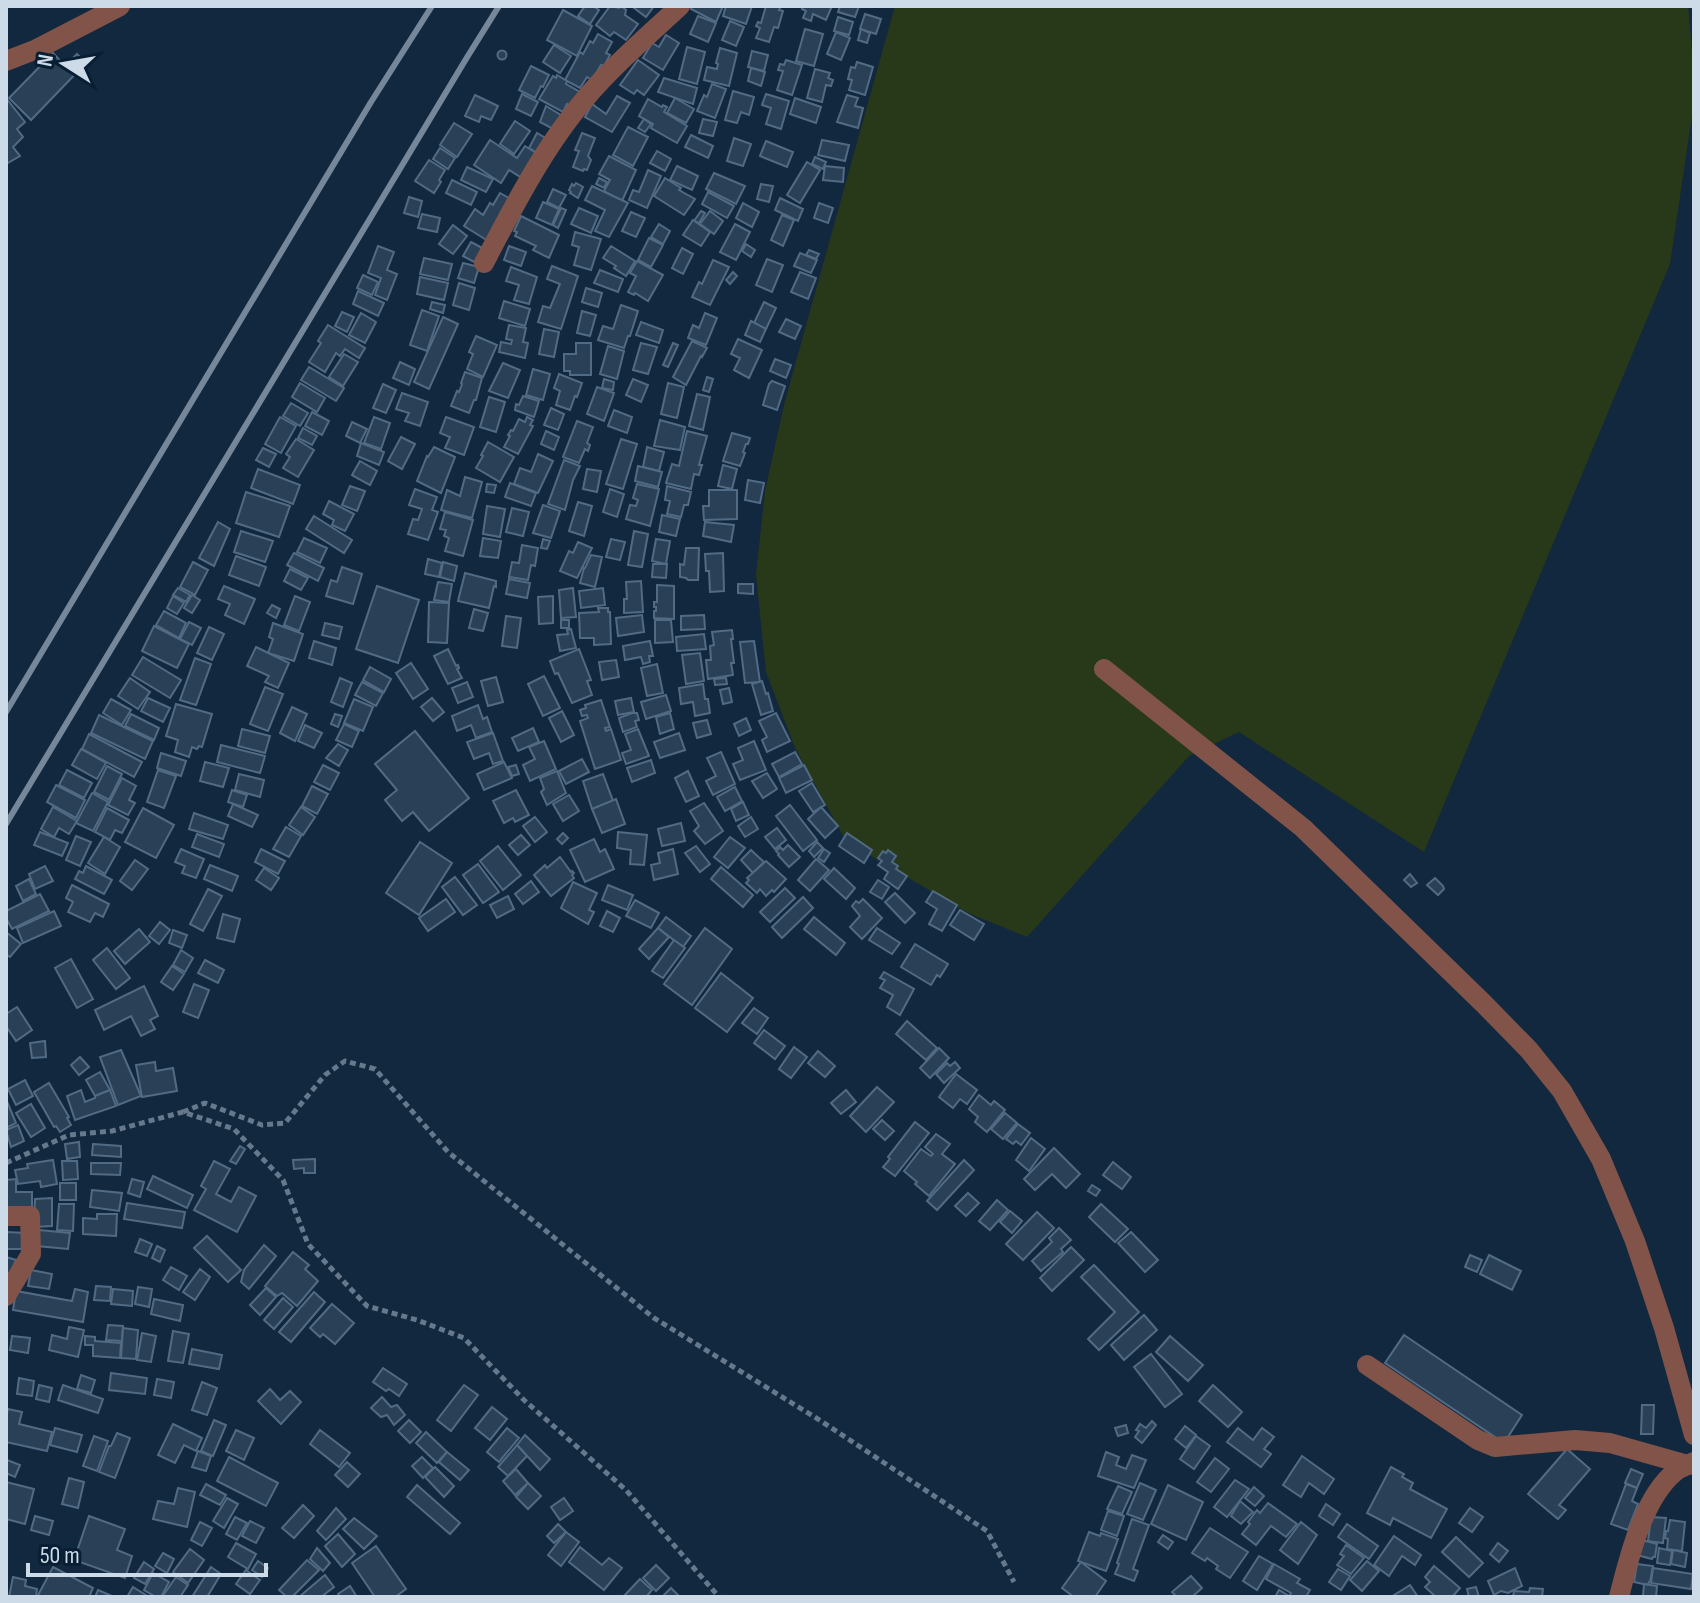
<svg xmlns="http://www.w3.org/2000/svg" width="1700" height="1603" viewBox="0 0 1700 1603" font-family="'Sofia Sans Condensed',sans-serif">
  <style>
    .green { fill: #28391a }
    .building { fill: #294057; stroke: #526b84; stroke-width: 2 }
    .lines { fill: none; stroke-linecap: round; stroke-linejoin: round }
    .path { stroke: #66788b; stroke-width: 5; stroke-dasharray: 6 4; stroke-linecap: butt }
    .minor { stroke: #825449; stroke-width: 20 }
    .rail { stroke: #758799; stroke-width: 6 }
  </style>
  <rect width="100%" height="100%" fill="#12283e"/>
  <path class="green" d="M895,6H1688L1694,75V102L1670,264L1424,852L1239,732L1189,756L1027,937L968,913L846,841L795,748L766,672L756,575L765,491L785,401Z"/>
  <g class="building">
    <path d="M585,6H593L599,10L590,24L578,16Z"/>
    <path d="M610,6L619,8L621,6L626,10L625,15L638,24L626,40L614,32L610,36L596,25Z"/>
    <path d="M635,6H654L646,17L634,8Z"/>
    <path d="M692,6H723L716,22L691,9Z"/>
    <path d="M726,6H752L746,24L723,16Z"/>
    <path d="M766,6H781L779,10L783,11L778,28L774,27L769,42L756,38L760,28L756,26L758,22L761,23Z"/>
    <path d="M803,6H832L826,20L813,14L811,21L803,18L806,11L802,9Z"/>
    <path d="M840,6H859L855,17L838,12Z"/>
    <path d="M563,10L592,26L577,56L547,40Z"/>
    <path d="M865,14L881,19L876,34L860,29Z"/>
    <path d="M698,16L716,23L708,42L690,34Z"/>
    <path d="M838,17L853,22L849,35L834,31Z"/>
    <path d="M730,21L744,27L736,46L722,40Z"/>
    <path d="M805,29L823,34L814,66L796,61Z"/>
    <path d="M861,29L870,33L867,43L858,40Z"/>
    <path d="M836,32L850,38L841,60L827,54Z"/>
    <path d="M598,34L612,42L606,53L610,55L604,66L601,65L592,80L587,77L580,88L565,80L580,52L583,54L590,41L593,43Z"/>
    <path d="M666,35L679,43L663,70L643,58L652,43L659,47Z"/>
    <path d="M554,45L571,56L560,73L543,62Z"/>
    <path d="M687,47L705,52L697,84L679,79Z"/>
    <path d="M720,48L737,53L729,86L704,80L707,67L717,69L718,64L716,63Z"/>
    <circle cx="502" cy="55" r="4.5"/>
    <path d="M752,51L768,55L764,71L748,67Z"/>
    <path d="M53,53L65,66L77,54L86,63L31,120L9,98Z"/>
    <path d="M638,60L659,75L644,95L637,90L634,94L620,85Z"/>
    <path d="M786,60L802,65L792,95L777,90L783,71L778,70L780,64L784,65Z"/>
    <path d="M857,62L873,67L865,95L849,90L852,80L848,79L851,67L855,68Z"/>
    <path d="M531,66L549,75L543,87L541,86L535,98L519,90Z"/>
    <path d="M751,68L765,72L761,86L748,81Z"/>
    <path d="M815,69L830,73L828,78L833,80L831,86L826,85L822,102L807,98Z"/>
    <path d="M557,75L567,81L566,84L580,92L572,107L567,104L563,112L539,99L553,76L556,78Z"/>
    <path d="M664,78L697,88L693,104L658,92Z"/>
    <path d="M712,84L726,89L715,118L697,111L704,95L707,97Z"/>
    <path d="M733,91L754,97L749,115L741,112L737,123L725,120Z"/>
    <path d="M522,94L538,102L531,116L516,109Z"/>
    <path d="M766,94L789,101L781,129L766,124L771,108L762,105Z"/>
    <path d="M475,95L498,106L491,120L481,116L479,122L465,116Z"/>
    <path d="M847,95L858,98L855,106L863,108L858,128L837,122Z"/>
    <path d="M617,96L630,103L612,132L585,117L592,104L606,114Z"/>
    <path d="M6,98L25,122L17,129L23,137L13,147L20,156L6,164Z"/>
    <path d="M675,98L694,109L686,123L667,113Z"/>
    <path d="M795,98L821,107L816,123L790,114Z"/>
    <path d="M648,99L662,107L663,105L667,107L664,112L687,126L677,143L651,128L653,124L639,116Z"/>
    <path d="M546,106L561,115L553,129L540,122Z"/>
    <path d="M644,119L651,124L645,132L638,128Z"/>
    <path d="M703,119L717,122L713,136L699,133Z"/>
    <path d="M515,121L530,131L514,154L500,144Z"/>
    <path d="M454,123L472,134L457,157L440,145Z"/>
    <path d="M628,127L648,137L633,166L613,155Z"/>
    <path d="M537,133L549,140L541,155L529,148Z"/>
    <path d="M582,133L595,138L588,156L591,160L587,170L584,169L583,171L573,167L579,151L575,150Z"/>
    <path d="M691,135L713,146L708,158L685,147Z"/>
    <path d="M734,138L751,144L743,166L727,161Z"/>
    <path d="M490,140L517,158L525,146L536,153L522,178L509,170L501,183L474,165Z"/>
    <path d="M822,140L849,145L845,161L818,155Z"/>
    <path d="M766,141L793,152L787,167L760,156Z"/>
    <path d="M440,148L455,158L448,169L433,159Z"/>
    <path d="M657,151L671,159L665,171L650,163Z"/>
    <path d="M609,156L636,170L622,201L604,191L610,180L599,174Z"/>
    <path d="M815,157L826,162L823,169L812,164Z"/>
    <path d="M429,160L445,170L439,180L441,182L434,193L415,181Z"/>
    <path d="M807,162L820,170L800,203L787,195Z"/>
    <path d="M677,166L698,176L692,190L670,180Z"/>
    <path d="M825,166L844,168L843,182L823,180Z"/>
    <path d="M467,167L493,179L486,192L461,180Z"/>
    <path d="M648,170L661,176L647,208L629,200L633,190L639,192Z"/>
    <path d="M714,173L745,186L736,204L706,189Z"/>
    <path d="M599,178L607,182L604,188L596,184Z"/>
    <path d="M665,178L681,188L679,190L695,199L684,215L654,196Z"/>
    <path d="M452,180L477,192L471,205L446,193Z"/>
    <path d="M576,183L583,187L578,198L570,193L571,192L569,190L572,184L574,186Z"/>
    <path d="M761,184L773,186L769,202L757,199Z"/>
    <path d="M592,186L628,203L609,237L595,231L605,210L585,200Z"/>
    <path d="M553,189L566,195L559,208L547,202Z"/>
    <path d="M708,192L734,206L727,218L702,204Z"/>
    <path d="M500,193L514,201L488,241L464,226L475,209L483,215L490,203L493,205Z"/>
    <path d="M409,197L422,201L418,217L404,213Z"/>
    <path d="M780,198L803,209L798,221L775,210Z"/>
    <path d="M543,202L559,209L552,225L536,218Z"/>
    <path d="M743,203L759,212L752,227L736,218Z"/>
    <path d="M819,203L833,208L828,223L814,218Z"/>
    <path d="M561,208L566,210L558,228L553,225Z"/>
    <path d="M579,208L598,216L591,233L571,224Z"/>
    <path d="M701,211L705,213L699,223L694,221Z"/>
    <path d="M710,211L723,221L714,234L700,224Z"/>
    <path d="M631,212L645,218L636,237L622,231Z"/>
    <path d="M422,214L440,218L437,232L418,228Z"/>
    <path d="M782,215L794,220L783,246L771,240Z"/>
    <path d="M521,216L559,235L549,258L533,250L536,246L515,236L517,232L514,231Z"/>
    <path d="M693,220L710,232L701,246L683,235Z"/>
    <path d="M659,224L670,231L663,244L651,237Z"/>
    <path d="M735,224L750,232L736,260L720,252Z"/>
    <path d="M453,225L467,236L453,254L439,244Z"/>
    <path d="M575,232L601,239L591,270L574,265L579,247L572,245Z"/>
    <path d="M649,238L663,245L651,267L638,260Z"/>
    <path d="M471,242L484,249L476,263L463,256Z"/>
    <path d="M746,244L755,250L751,257L742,251Z"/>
    <path d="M378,246L394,252L387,270L397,274L387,300L375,295L381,278L368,273Z"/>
    <path d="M509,246L526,252L521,266L504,260Z"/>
    <path d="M611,246L635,261L626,276L614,268L616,266L603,258Z"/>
    <path d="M682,248L693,254L683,274L672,268Z"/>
    <path d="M809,250L819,254L816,259L806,255Z"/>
    <path d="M800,253L817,260L811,273L794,266Z"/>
    <path d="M424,258L452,264L448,280L420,274Z"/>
    <path d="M767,259L783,265L772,292L756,285Z"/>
    <path d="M713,260L729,267L710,305L692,297L699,282L702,284Z"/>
    <path d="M637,261L663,275L648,301L635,293L634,295L628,292L636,276L630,273Z"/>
    <path d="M463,263L479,267L474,283L458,278Z"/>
    <path d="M552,266L578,276L561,329L538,322L543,306L550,308L560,284L547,279Z"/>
    <path d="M511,267L537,277L529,304L514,300L519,285L506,281Z"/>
    <path d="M600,270L623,279L618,292L594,283Z"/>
    <path d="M733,272L737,276L730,284L726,280Z"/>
    <path d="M800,272L816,278L808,299L791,292Z"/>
    <path d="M363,275L378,282L372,295L357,288Z"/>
    <path d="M420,277L448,283L444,300L417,294Z"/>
    <path d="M459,283L475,288L469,310L453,305Z"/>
    <path d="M586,288L602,293L598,307L582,302Z"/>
    <path d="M358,291L384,303L378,316L353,304Z"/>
    <path d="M504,301L530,309L525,326L499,318Z"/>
    <path d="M432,302L445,305L443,313L430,309Z"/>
    <path d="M764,302L776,308L766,329L754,323Z"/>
    <path d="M621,305L638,311L630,336H628L624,348L598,340L603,326L613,329Z"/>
    <path d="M422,310L439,316L427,351L410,345Z"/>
    <path d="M582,311L596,315L590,336L577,333Z"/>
    <path d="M342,312L354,317L347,332L335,326Z"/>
    <path d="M361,313L376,322L365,343L349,335Z"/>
    <path d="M705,313L717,318L706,345L688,338L693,325L699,328Z"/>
    <path d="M443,317L458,324L429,389L414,382Z"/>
    <path d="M786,319L801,326L795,339L779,332Z"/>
    <path d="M751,321L766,329L760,342L745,335Z"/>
    <path d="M641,322L663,330L659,343L636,335Z"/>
    <path d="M328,325L365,348L359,358L345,349L340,356L336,353L325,372L309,362L321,343L318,341Z"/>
    <path d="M509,325L526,328L523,342L528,343L525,358L499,352L501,342L511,344L512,340L506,339Z"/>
    <path d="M544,329L559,332L554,357L539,354Z"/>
    <path d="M476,336L497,345L483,377L467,369L473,354L469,352Z"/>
    <path d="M738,339L762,350L749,378L734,370L740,358L731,354Z"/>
    <path d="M692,341L707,348L702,357L701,356L686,385L673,377Z"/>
    <path d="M576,343H591V375H570V371H564V354H576Z"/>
    <path d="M641,343L657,347L648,374L633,370Z"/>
    <path d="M673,343L678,345L668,367L663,365Z"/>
    <path d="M608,346L624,351L617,379L600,374Z"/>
    <path d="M344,354L358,362L343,386L329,377Z"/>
    <path d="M775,359L791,365L786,378L770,371Z"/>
    <path d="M400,362L415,369L409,385L393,378Z"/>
    <path d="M503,363L520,370L508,398L489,391Z"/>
    <path d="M309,367L344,388L336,401L301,380Z"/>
    <path d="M533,369L550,374L543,400L526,395Z"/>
    <path d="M465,372L482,378L476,400H474L469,413L451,406L457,391L459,392L462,384L461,383Z"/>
    <path d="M559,374L582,383L577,397L575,396L570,410L556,405L560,391L554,388Z"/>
    <path d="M707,377L713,379L709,392L703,390Z"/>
    <path d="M604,379L614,382L613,390L602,388Z"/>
    <path d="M633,379L648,385L641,402L626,395Z"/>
    <path d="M772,381L785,386L777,410L763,405L769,384Z"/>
    <path d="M300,383L325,398L317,412L292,397Z"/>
    <path d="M668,383L684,387L677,418L661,414Z"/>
    <path d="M383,384L396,390L386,413L373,408Z"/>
    <path d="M597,387L614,393L604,421L587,414Z"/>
    <path d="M402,393L428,402L420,426L405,421L409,413L396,409Z"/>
    <path d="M697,394L710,397L703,430L689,426Z"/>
    <path d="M523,396L539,401L534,417L515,410L516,404L519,405Z"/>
    <path d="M489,397L505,402L496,432L480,427Z"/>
    <path d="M291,403L308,413L300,426L283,416Z"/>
    <path d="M551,408L564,414L558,430L544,425Z"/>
    <path d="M614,410L632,417L627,433L608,426Z"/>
    <path d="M312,412L329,421L322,435L305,426Z"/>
    <path d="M280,417L296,426L281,453L265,444Z"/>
    <path d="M374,417L390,423L381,449L364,443Z"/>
    <path d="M446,417L474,427L464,455L445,448L450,437L440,433Z"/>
    <path d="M527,417L533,420L530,425L533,426L518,454L504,447L510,436L508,435L511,430L513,431L519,419L525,422Z"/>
    <path d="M660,420L685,427L680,450L654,446Z"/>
    <path d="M577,421L593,427L587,443L590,445L588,451L585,449L579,463L563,457Z"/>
    <path d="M352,422L367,429L360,443L346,436Z"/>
    <path d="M303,428L317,436L312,445L298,438Z"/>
    <path d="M546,431L559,437L554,450L541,444Z"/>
    <path d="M687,431L707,436L699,465H702L699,475L694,474L691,489L666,483L672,464L679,466Z"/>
    <path d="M732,433L750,438L748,444H746L743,452L745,453L740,466L723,461Z"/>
    <path d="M401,437L415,444L402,469L388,461Z"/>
    <path d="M296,439L314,450L298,477L283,468L290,457L286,454Z"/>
    <path d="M621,439L637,444L623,489L606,484Z"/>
    <path d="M488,442L514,457L500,482L476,468L483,456L481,455Z"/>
    <path d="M361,443L384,452L379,465L357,456Z"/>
    <path d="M434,447L455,457L441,493L417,481L427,456L428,457Z"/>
    <path d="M647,447L664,452L659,471L643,467Z"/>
    <path d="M263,448L276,454L269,467L256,460Z"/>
    <path d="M538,454L553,461L538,493L514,484L520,468L531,472Z"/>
    <path d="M564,460L580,466L573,480L565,510L548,504Z"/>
    <path d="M360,461L377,471L370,485L352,475Z"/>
    <path d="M723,465L737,469L732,489L718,486Z"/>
    <path d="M638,466L662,472L658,487L635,481Z"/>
    <path d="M258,469L300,485L293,504L251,488Z"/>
    <path d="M587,469L601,471L597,492L583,489Z"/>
    <path d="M465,477L482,482L472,518L441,510L447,490L460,496Z"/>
    <path d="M748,480L764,483L760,503L745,500Z"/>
    <path d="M510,483L536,493L531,506L505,497Z"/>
    <path d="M487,484L496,485L494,493L486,492Z"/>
    <path d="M637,484L659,489L650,526L626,519L630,505L636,506L638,500L633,498Z"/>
    <path d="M350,486L365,491L357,511L342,505Z"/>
    <path d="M667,486L691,492L688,505H684L681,517L667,514L670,501L665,500Z"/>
    <path d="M415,489L437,497L432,510L438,512L428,540L408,534L413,519L418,520L422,509L409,505Z"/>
    <path d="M610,489L624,494L617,517L603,512Z"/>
    <path d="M709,490H737V519L704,520L703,506H709Z"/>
    <path d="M246,492L290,506L279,537L236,523Z"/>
    <path d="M329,501L354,514L345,531L332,525L334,520L323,514Z"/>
    <path d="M578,502L592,506L584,536L569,531Z"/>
    <path d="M543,505L560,511L551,538L533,533Z"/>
    <path d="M487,506L505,509L500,537L483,534Z"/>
    <path d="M512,508L529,512L523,536L506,532Z"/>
    <path d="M445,512L473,520L463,556L445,551L449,538L444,536L446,530L440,529Z"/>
    <path d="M662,515L680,519L676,536L659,532Z"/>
    <path d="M314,516L352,540L344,553L306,529Z"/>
    <path d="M218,522L230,529L214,566L199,558Z"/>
    <path d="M705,522L734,525L731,542L703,536Z"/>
    <path d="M241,531L273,541L265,562L234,552Z"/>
    <path d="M634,531L648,534L642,567L628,565Z"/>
    <path d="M304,538L327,548L320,563L297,552Z"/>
    <path d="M483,538L501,541L498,558L480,556Z"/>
    <path d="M543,539L550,541L547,549L541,548Z"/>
    <path d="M611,539L625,542L620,560L606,557Z"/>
    <path d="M656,539L670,541L666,564L652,561Z"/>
    <path d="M578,542L592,548L577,578L560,571L569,551L573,553Z"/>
    <path d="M522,545L538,548L535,566L531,565L528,580L509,577L512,562L519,563Z"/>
    <path d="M686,548H699L698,580H688L686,578L680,577V564L684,565Z"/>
    <path d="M294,553L324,568L318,581L287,565Z"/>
    <path d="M723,553L724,591L710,592L709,571H706L705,554Z"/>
    <path d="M591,555L602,557L595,587L580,583L584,568H585Z"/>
    <path d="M236,556L266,567L259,586L229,575Z"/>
    <path d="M428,559L442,563L439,577L425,574Z"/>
    <path d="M193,562L208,570L195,595L180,587Z"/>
    <path d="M443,562L457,566L454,581L440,577Z"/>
    <path d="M653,564H667L666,578L652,577Z"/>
    <path d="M342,567L362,574L353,604L326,596L331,580L337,582Z"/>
    <path d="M290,569L308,578L301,590L284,581Z"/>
    <path d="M465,573L496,581V587L494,586L489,608L458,601Z"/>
    <path d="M509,579L530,583L527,598L506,594Z"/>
    <path d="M641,581L643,612L624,613V599H627L626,582Z"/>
    <path d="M438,582L452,584L449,602L434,600Z"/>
    <path d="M738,584H753V594L738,593Z"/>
    <path d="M657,585L674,586V619L654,618V611H656V607H654V602H657Z"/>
    <path d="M224,586L255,599L244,624L225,615L230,604L218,599Z"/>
    <path d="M377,586L419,600L398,663L356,649Z"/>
    <path d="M178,588L190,595L186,602L173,595Z"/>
    <path d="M573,588L576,617L561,618L559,590Z"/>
    <path d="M603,588L605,605L581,608L579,591Z"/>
    <path d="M192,595L200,600L192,613L184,608Z"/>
    <path d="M173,596L184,603L177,614L167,608Z"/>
    <path d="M295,596L310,602L299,631L284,625Z"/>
    <path d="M553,596V623L539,624L538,597Z"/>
    <path d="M429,602L449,603L447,643L428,642Z"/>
    <path d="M272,605L280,609L276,618L267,613Z"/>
    <path d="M598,608H608V612H610L611,644L594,645V638H580L579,613L599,612Z"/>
    <path d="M474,609L488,613L483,631L469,628Z"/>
    <path d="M164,611L186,623L179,638L156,625Z"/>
    <path d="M642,615L644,632L618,636L616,618Z"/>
    <path d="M704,615L705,629L681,630V616Z"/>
    <path d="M506,616L521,618L517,648L502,646Z"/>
    <rect x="561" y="620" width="8" height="8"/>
    <path d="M655,620H671L673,642L655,643Z"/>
    <path d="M189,622L201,628L192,645L180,639Z"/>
    <path d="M273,623L303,634L294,661L268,653L273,639L269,637Z"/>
    <path d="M325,623L342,627L339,639L322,635Z"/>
    <path d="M154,626L189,644L177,668L142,651Z"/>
    <path d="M209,627L224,634L212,660L197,653Z"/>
    <path d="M571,629L576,648L560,651L557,635L568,634L567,630Z"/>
    <path d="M732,630L733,639H731L734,663H731L733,675L708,679L706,660H711L710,646L714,645L712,632Z"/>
    <path d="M704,634L706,649L677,651L676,637Z"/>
    <path d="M314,641L336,648L332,665L309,658Z"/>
    <path d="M650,641L653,656H649L650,662L643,664L641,657L625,660L623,646Z"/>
    <path d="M754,641L760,682L745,683L740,642Z"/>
    <path d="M256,647L289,663L278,688L265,682L269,676L247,666Z"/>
    <path d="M448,649L456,666L458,665L459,668L457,669L462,678L448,684L434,656Z"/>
    <path d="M579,649L591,680L587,681L592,695L572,703L558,673L555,674L550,661Z"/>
    <path d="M700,653L704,681L686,684L682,655Z"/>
    <path d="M143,657L181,680L170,698L132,675Z"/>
    <path d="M195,658L211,664L196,705L180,700Z"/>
    <path d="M616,660L619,677L602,680L599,662Z"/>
    <path d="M411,663L428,689L413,699L396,673Z"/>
    <path d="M657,664L663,693L647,696L641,668Z"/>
    <path d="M370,667L391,679L384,692L363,680Z"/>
    <path d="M544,676L560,708L543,716L528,684Z"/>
    <path d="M496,677L503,702L488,706L481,681Z"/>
    <path d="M130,678L150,692L138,709L118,696Z"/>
    <path d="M340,678L352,683L343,707L331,702Z"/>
    <path d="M726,678L727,684L715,685L714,679Z"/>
    <path d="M762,681L766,694L768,693L773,711L761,715L752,684Z"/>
    <path d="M362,682L383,693L376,706L355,695Z"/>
    <path d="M467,682L473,697L458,703L452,688Z"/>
    <path d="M703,684L705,699H708L710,713L695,716L693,702L681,704L679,688Z"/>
    <path d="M265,687L283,694L268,731L250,724Z"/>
    <path d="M729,688L732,702L723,704L720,690Z"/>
    <path d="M666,695L671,711L646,719L641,702Z"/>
    <path d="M148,698L170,708L163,722L141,711Z"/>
    <path d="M432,698L444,712L433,721L421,707Z"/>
    <path d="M631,698L634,712L618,715L615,701Z"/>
    <path d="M111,699L131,710L122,725L103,713Z"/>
    <path d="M354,699L373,707L363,731L344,723Z"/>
    <path d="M601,700L610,727L605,728L606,731L611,729L621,760L595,769L580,721L588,718L587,715L582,716L580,710L586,708L585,705Z"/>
    <path d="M176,704L212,714L202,747L199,746L197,749L192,747L189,757L175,752L178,740L166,736Z"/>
    <path d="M478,705L483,719L487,717L492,732L476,738L471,725L457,731L452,716Z"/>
    <path d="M292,707L307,714L295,741L280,733Z"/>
    <path d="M562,711L574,735L561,742L549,718Z"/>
    <path d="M632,713H637L639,720L635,721L637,727L623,732L619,718Z"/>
    <path d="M670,713L674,729L660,734L656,717Z"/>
    <path d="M776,713L790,741L767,752L762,740L767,737L759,721Z"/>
    <path d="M131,714L159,728L154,740L125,726Z"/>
    <path d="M335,714L342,716L338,727L331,724Z"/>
    <path d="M99,715L153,741L145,759L91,733Z"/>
    <path d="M746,718L751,730L739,736L734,724Z"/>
    <path d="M707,720L711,734L697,738L693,723Z"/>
    <path d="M344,724L359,731L352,747L336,740Z"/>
    <path d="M305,725L322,733L314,748L298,741Z"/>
    <path d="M533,728L539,742L518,751L512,738Z"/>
    <path d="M242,729L270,736L265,753L238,746Z"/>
    <path d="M638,729L649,756L626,764L622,753L631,750L625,734Z"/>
    <path d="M415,731L469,798L429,831L413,812L402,821L385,800L397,790L375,764Z"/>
    <path d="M493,733L503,761L493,764L489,753L474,759L467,742Z"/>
    <path d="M679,733L685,750L660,758L654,742Z"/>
    <path d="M89,734L142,762L134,777L82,749Z"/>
    <path d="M544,741L556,769L530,781L523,765L535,759L529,747Z"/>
    <path d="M754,741L766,770L740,780L733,764L743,760L738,748Z"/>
    <path d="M338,744L348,750L339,766L326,758Z"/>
    <path d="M221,745L265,756L260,773L217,762Z"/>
    <path d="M81,749L106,763L97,779L72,765Z"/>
    <path d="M721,752L735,784L713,795L706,781L716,776L707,758Z"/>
    <path d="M795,752L802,764L779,777L772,764Z"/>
    <path d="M161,753L186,761L181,776L157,768Z"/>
    <path d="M582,759L589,772L566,784L559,771Z"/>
    <path d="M651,760L655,773L632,782L627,768Z"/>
    <path d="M205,762L229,768L223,787L200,781Z"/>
    <path d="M504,762L512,778L484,790L477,774Z"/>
    <path d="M323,765L339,773L330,790L314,782Z"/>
    <path d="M516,765L519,774L512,776L508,767Z"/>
    <path d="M804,765L812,780L786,793L779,778Z"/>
    <path d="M107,766L122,774L109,800L94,792Z"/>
    <path d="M67,770L92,783L84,798L59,785Z"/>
    <path d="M158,770L176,776L164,808L147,802Z"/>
    <path d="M557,771L566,793L547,805L541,792L544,789L540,778Z"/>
    <path d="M688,771L699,796L686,802L675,778Z"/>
    <path d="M767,773L777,789L763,798L752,781Z"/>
    <path d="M239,774L264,780L260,797L235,790Z"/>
    <path d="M603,774L613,801L592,809L583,781Z"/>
    <path d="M122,778L136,786L129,800L135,803L128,815L108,805Z"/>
    <path d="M812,783L825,805L813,812L799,791Z"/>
    <path d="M56,785L85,800L76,818L47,802Z"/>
    <path d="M312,786L328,794L317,814L302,806Z"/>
    <path d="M735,787L742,801L725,811L717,797Z"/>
    <path d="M232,790L247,795L243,807L228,802Z"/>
    <path d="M516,790L529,815L515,822L513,818L504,823L493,801Z"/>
    <path d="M92,793L108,802L93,831L76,823Z"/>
    <path d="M569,795L579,811L563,821L553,804Z"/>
    <path d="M616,799L625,824L602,833L592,809Z"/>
    <path d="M743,802L749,815L736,821L731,809Z"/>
    <path d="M704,803L723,831L705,844L694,831L699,826L690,811Z"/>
    <path d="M233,804L258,815L252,827L228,816Z"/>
    <path d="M790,805L817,840L803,851L776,816Z"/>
    <path d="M53,807L77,821L69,834L59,828L54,837L41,829Z"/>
    <path d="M301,807L315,817L303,835L289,825Z"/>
    <path d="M821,807L838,826L825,838L808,819Z"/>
    <path d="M107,808L129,820L122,833L115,830L110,840L95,832Z"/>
    <path d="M143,808L174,825L156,858L125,842Z"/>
    <path d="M194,813L228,825L223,839L189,829Z"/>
    <path d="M535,817L547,832L535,842L523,826Z"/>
    <path d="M751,817L758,829L745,837L738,826Z"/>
    <path d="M681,823L685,841L662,846L658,829Z"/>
    <path d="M286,827L301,836L289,857L273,849Z"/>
    <path d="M777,828L786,840L775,849L765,837Z"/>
    <path d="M40,832L68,843L62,856L34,845Z"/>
    <path d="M618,832L647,835L644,865L630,864L631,850L617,848Z"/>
    <path d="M563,833L568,838L562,844L557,839Z"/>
    <path d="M847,833L872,850L864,863L839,846Z"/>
    <path d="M197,834L224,844L219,857L192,847Z"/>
    <path d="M521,835L530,845L518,855L509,845Z"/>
    <path d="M76,836L91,842L80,866L66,860Z"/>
    <path d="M104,837L120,847L105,874L88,863Z"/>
    <path d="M730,837L745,848L728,868L714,857Z"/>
    <path d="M594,839L600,852L605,849L614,869L585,882L570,850Z"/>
    <path d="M420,842L452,863L419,915L386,893Z"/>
    <path d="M817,842L823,848L814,857L809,851Z"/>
    <path d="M788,845L800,857L789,867L778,855L779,854L776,851L780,847L783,850Z"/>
    <path d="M498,846L521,875L503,890L480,861Z"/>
    <path d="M696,846L710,864L700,872L685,853Z"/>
    <path d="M181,849L204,859L196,878L182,873L185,866L175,862Z"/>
    <path d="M261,849L285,861L278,874L255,862Z"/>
    <path d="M673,849L678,874L654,880L651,865L660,863L658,853Z"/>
    <path d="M824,849L830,853L824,862L818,858Z"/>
    <path d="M751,850L764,862L753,873L741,860Z"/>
    <path d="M888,850L896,856L892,862L898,866L896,869L907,876L898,889L884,879L888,872L878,865L882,861L878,858L883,851L886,853Z"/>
    <path d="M560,857L571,872L572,871L574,873L572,875L574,878L551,896L534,875L545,865L547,868Z"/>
    <path d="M816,859L829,870L810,891L798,880Z"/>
    <path d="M135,860L148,869L132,890L120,881Z"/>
    <path d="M766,861L786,879L774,892L772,890L766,896L760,889L757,893L746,883L749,880L747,878Z"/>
    <path d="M478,864L499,892L483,903L463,875Z"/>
    <path d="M210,865L238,876L232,891L204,879Z"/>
    <path d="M45,866L53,881L35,889L29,874Z"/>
    <path d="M86,866L112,880L104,894L75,879L79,871L83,873Z"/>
    <path d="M721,867L753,895L743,907L711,879Z"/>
    <path d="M264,868L279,878L271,890L256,880Z"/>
    <path d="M834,868L855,888L846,899L824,879Z"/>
    <path d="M1410,874L1417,883L1411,887L1404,880Z"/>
    <path d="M455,877L477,905L463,915L442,887Z"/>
    <path d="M1435,878L1443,886L1444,889L1438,895L1427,885Z"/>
    <path d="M29,879L36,894L23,901L16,886Z"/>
    <path d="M878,880L889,887L882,899L870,892Z"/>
    <path d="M531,881L539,892L523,904L515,894Z"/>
    <path d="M573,882L597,893L589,910L594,912L588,924L561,908Z"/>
    <path d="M72,885L109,904L103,917L95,913L90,922L68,912L73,902L66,898Z"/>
    <path d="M608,885L633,895L627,910L602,900Z"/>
    <path d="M785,888L795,898L770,922L760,912Z"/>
    <path d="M208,889L222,896L203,931L190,924Z"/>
    <path d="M933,891L957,905L942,931L929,924L937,909L926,902Z"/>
    <path d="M895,893L915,913L905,923L885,902Z"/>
    <path d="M40,894L49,911L12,929L6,918V911Z"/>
    <path d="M508,896L514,909L497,918L490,905Z"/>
    <path d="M803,897L813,908L782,938L772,927Z"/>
    <path d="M446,899L455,912L428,931L419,918Z"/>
    <path d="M863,899L882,918L862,939L850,927L860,916L852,906L856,901L859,903Z"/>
    <path d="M635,900L659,913L651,928L626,916Z"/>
    <path d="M960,910L984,924L974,940L950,925Z"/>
    <path d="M54,911L61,926L23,943L17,928Z"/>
    <path d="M607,911L620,918L613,932L600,926Z"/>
    <path d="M223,914L240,919L234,942L217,938Z"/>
    <path d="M666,917L691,936L683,947L658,928Z"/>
    <path d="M814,917L845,943L836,955L804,929Z"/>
    <path d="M160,922L170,930L159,944L149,936Z"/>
    <path d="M658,928L669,937L649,959L639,949Z"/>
    <path d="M705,928L732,949L692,1005L664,984Z"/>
    <path d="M877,928L900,943L892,954L869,940Z"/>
    <path d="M139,929L150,942L125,964L114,951Z"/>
    <path d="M173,930L187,935L182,948L169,943Z"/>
    <path d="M6,932L21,944L10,957L6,954Z"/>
    <path d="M674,940L685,948L663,978L652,971Z"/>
    <path d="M915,944L948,964L940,977L937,975L931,985L901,967Z"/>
    <path d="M107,948L130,978L116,989L93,960Z"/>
    <path d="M181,950L193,958L185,972L173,965Z"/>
    <path d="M71,959L93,999L77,1008L55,968Z"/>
    <path d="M205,960L224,970L218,983L198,973Z"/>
    <path d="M172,966L184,974L173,990L161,982Z"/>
    <path d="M884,972L914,989L900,1015L887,1007L893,995L880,988L885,980L880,978Z"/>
    <path d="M721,973L753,998L727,1032L695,1008Z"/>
    <path d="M194,984L209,990L198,1018L183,1012Z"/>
    <path d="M144,986L158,1016L150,1020L155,1029L141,1036L131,1016L104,1030L95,1010Z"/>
    <path d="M17,1007L32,1030L16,1041L6,1026V1014Z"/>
    <path d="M754,1008L768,1018L757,1034L742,1023Z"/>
    <path d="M907,1021L937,1048L926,1060L896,1034Z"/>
    <path d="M764,1030L785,1046L775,1059L754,1043Z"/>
    <path d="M45,1041L46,1057L32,1058L30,1043Z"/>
    <path d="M794,1047L807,1057L791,1078L779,1069Z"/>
    <path d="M939,1048L949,1058L930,1078L920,1068Z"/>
    <path d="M121,1050L141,1096L118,1105L100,1057Z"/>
    <path d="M818,1051L835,1066L825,1077L808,1063Z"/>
    <path d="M80,1057L89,1067L79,1075L71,1065Z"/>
    <path d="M155,1062L156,1071L173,1068L177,1091L142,1097L136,1065Z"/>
    <path d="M955,1062L960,1068L944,1083L936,1074L947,1063L950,1066Z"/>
    <path d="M100,1072L110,1090L95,1096L86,1080Z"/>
    <path d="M956,1074L977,1090L967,1104L960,1099L953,1108L939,1097Z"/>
    <path d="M25,1080L33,1096L16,1105L8,1089Z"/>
    <path d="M49,1083L69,1117L67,1118L71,1125L60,1132L56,1126L54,1127L34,1092Z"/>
    <path d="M877,1087L894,1102L866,1132L850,1116Z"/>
    <path d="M81,1090L85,1102L95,1098V1096L110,1090L116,1106L75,1120L67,1096Z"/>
    <path d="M846,1090L856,1102L841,1114L831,1103Z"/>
    <path d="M979,1095L991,1105L994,1101L1005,1110L987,1132L975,1122L978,1117L969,1109Z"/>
    <path d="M6,1099L16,1123L6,1128Z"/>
    <path d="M31,1104L45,1128L31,1137L16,1113Z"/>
    <path d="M1005,1113L1017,1123L1003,1139L991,1129Z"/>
    <path d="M882,1120L894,1131L885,1140L873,1129Z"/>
    <path d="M915,1122L929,1133L895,1176L883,1167L890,1159L888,1157Z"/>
    <path d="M1018,1124L1030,1133L1021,1145L1016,1141L1013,1144L1006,1139Z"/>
    <path d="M18,1125L24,1141L11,1147L6,1130Z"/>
    <path d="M936,1134L950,1144L942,1154L955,1164L929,1196L915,1184L917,1182L904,1171L921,1149L931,1156L933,1154L925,1147Z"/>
    <path d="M1031,1138L1045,1149L1029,1171L1016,1160Z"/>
    <path d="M79,1142L80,1157L67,1159L65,1144Z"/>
    <path d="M93,1144L121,1146V1157L92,1155Z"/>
    <path d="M240,1146L245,1149L236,1164L230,1161Z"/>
    <path d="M1054,1148L1080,1174L1066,1188L1052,1174L1035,1190L1024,1179Z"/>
    <path d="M315,1159V1173H304V1168L294,1169L293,1160Z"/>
    <path d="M53,1160L57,1184L41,1187L40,1181L18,1184L15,1170L28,1168L27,1164Z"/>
    <path d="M964,1160L974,1170L937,1210L927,1201Z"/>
    <path d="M62,1161H77L78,1179L63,1180Z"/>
    <path d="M214,1161L230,1169L216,1194L231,1202L239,1187L256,1196L237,1232L194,1210L206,1189L201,1186Z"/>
    <path d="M1113,1162L1131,1177L1122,1189L1103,1175Z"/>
    <path d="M91,1163H121L120,1175L91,1174Z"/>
    <path d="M153,1176L193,1195L187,1208L147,1189Z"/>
    <path d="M16,1179V1192H32V1209H6V1180Z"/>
    <path d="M132,1179L144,1182L140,1197L128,1193Z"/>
    <rect x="60" y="1183" width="16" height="17"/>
    <path d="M1092,1185L1100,1190L1096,1196L1088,1191Z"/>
    <path d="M92,1190L122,1193L119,1211L90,1207Z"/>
    <path d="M968,1193L979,1203L966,1216L955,1206Z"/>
    <path d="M52,1198V1226L34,1227L35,1199Z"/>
    <path d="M997,1200L1008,1210L990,1230L979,1221Z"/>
    <path d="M127,1203L185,1212L182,1228L124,1219Z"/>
    <path d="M59,1204H74L73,1231L57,1230Z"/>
    <path d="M1101,1204L1128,1229L1115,1242L1089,1217Z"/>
    <path d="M1010,1211L1022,1221L1012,1233L1000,1222Z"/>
    <path d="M1037,1212L1054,1228L1023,1260L1006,1244Z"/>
    <path d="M97,1214H117L116,1236L83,1234V1218L97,1219Z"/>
    <path d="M1059,1228L1071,1240L1061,1249L1063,1252L1041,1271L1032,1261L1052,1242L1049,1238Z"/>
    <path d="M39,1230L70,1233L68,1249L37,1246Z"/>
    <path d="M6,1232L25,1233V1249H6Z"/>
    <path d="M1131,1232L1158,1260L1145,1272L1118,1243Z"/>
    <path d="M207,1236L241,1270L228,1282L194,1248Z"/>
    <path d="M140,1239L152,1244L147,1256L135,1252Z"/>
    <path d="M264,1245L276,1256L249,1289L241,1282L244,1270Z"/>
    <path d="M157,1246L165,1250L160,1262L152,1258Z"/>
    <path d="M1071,1247L1084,1260L1052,1291L1040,1278Z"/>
    <path d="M293,1252L309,1265L305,1269L318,1281L297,1306L282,1293L277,1296L265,1286Z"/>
    <path d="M1470,1255L1482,1260L1477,1272L1465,1267Z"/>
    <path d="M1489,1255L1521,1271L1512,1290L1480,1274Z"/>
    <path d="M6,1257L16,1260L6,1283Z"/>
    <path d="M1094,1265L1139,1312L1099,1350L1088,1339L1115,1312L1081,1277Z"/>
    <path d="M171,1267L187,1276L179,1290L163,1280Z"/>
    <path d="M200,1269L210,1277L195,1300L183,1292Z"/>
    <path d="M31,1270L52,1274L49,1289L28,1286Z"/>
    <path d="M96,1286L111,1287L110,1301L94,1300Z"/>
    <path d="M138,1287L152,1289L149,1307L135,1304Z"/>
    <path d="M266,1288L276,1297L260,1315L250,1305Z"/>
    <path d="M75,1289L88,1292L83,1322L13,1310L16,1291L72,1301Z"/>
    <path d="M113,1289L133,1291L132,1306L111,1304Z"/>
    <path d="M314,1292L325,1302L291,1342L279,1332Z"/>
    <path d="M283,1298L293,1307L274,1329L264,1320Z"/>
    <path d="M154,1299L183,1305L180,1321L151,1314Z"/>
    <path d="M332,1304L354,1323L335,1344L323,1334L320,1337L310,1328Z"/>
    <path d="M1144,1315L1157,1330L1124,1360L1111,1345Z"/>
    <path d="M108,1325L123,1326L122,1341L106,1340Z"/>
    <path d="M69,1327L84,1330L78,1357L49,1350L52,1335L67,1339Z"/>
    <path d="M123,1328L138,1330L136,1359L121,1358Z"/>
    <path d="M173,1331L189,1334L183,1363L168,1361Z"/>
    <path d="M142,1333L156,1336L151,1362L137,1360Z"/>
    <path d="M1404,1335L1522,1415L1504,1443L1385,1363Z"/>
    <path d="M12,1336L30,1338L28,1353L10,1350Z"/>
    <path d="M85,1336L95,1337V1341L121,1343L120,1358L93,1356V1345H85Z"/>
    <path d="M1170,1336L1203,1365L1188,1381L1156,1352Z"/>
    <path d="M192,1349L222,1355L219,1369L189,1364Z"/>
    <path d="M1151,1354L1182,1394L1165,1407L1134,1367Z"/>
    <path d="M383,1368L407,1384L399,1396L389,1389L386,1391L373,1382Z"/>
    <path d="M111,1373L147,1378L145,1394L109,1390Z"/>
    <path d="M81,1375L95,1380L91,1393L77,1389Z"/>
    <path d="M19,1378L34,1381L32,1396L17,1394Z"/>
    <path d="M157,1379L174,1382L171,1398L154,1395Z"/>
    <path d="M202,1382L217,1388L207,1415L192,1410Z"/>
    <path d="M39,1385L52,1388L49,1402L36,1399Z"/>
    <path d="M63,1385L103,1399L98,1413L58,1400Z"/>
    <path d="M464,1385L478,1395L451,1431L437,1420Z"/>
    <path d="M1213,1385L1242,1412L1228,1427L1199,1401Z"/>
    <path d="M270,1389L280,1400L290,1391L301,1402L281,1424L258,1401Z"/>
    <path d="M382,1397L391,1407L397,1405L405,1415L394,1425L387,1415L381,1417L371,1408Z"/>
    <path d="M1642,1405H1654L1653,1434H1641Z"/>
    <path d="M492,1407L507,1419L490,1440L475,1428Z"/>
    <path d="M8,1409L22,1412L19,1424L52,1432L47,1451L6,1442V1418Z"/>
    <path d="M214,1420L226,1425L213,1456L201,1451Z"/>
    <path d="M409,1420L421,1432L410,1443L398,1431Z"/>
    <path d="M1152,1421L1156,1425L1142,1443L1135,1437L1139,1431L1136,1430L1140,1424L1146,1428Z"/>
    <path d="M173,1424L202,1438L196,1451L184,1445L175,1463L158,1455Z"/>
    <path d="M1126,1425L1128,1433L1118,1436L1115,1428Z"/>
    <path d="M1185,1426L1196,1435L1186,1448L1175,1439Z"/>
    <path d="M55,1428L82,1435L77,1452L50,1445Z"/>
    <path d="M507,1428L519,1438L499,1462L487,1452Z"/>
    <path d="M1238,1428L1253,1440L1262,1428L1274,1437L1264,1449L1271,1454L1261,1467L1227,1442Z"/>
    <path d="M236,1430L254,1438L244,1460L226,1451Z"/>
    <path d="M320,1430L350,1453L339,1467L310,1444Z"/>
    <path d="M426,1432L447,1452L437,1463L416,1443Z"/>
    <path d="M117,1433L130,1438L115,1478L99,1472L109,1446H111Z"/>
    <path d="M525,1435L550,1459L540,1470L517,1445Z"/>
    <path d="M94,1436L108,1441L97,1471L83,1466Z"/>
    <path d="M1196,1436L1210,1446L1194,1469L1180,1459Z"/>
    <path d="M517,1445L527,1456L508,1476L498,1467Z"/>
    <path d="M1567,1449L1590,1469L1559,1505L1566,1510L1558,1519L1528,1494Z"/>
    <path d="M198,1451L211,1456L206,1471L192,1467Z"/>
    <path d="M447,1452L469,1470L460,1480L439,1462Z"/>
    <path d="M1106,1452L1119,1457L1116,1465L1126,1469L1132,1455L1146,1460L1134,1488L1098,1476Z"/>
    <path d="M1302,1456L1334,1479L1324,1494L1309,1483L1301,1497L1283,1485Z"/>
    <path d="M229,1457L278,1483L266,1506L217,1481Z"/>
    <path d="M422,1457L433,1468L423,1478L412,1466Z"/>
    <path d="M1215,1458L1229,1469L1211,1492L1197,1482Z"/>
    <path d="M7,1460L20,1465L15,1477L6,1473Z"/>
    <path d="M347,1462L360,1474L348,1487L335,1475Z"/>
    <path d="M435,1467L454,1486L444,1497L425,1477Z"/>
    <path d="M1391,1467L1404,1474L1402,1477L1413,1483L1410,1489L1447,1509L1431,1538L1393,1518L1390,1525L1367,1513Z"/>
    <path d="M516,1469L528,1483L515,1495L503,1481Z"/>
    <path d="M1631,1469L1643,1474L1637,1488L1625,1483Z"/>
    <path d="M69,1478L84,1482L78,1508L62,1504Z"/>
    <path d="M1235,1480L1249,1489L1227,1517L1214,1507Z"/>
    <path d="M6,1482L34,1489L25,1524L6,1519Z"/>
    <path d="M528,1483L541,1496L528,1509L516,1497Z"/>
    <path d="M1140,1483L1156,1490L1143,1520L1127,1514Z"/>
    <path d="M206,1484L226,1495L220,1505L200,1495Z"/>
    <path d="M1626,1484L1637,1488L1632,1501L1638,1504L1628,1530L1611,1524Z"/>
    <path d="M417,1485L460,1523L450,1534L407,1497Z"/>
    <path d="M1168,1485L1203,1502L1186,1540L1151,1524Z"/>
    <path d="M1118,1486L1132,1492L1122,1514L1107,1509Z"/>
    <path d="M1254,1487L1264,1496L1255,1506L1245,1498Z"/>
    <path d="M178,1488L195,1492L187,1527L153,1519L158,1501L174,1504Z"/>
    <path d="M227,1498L238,1504L224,1528L213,1521Z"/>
    <path d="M564,1498L573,1511L560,1520L551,1507Z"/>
    <path d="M1240,1501L1253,1512L1241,1524L1231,1516Z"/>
    <path d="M1268,1503L1297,1524L1286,1537L1271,1526L1256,1545L1242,1534L1250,1524L1248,1522L1257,1510L1260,1513Z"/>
    <path d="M1326,1504L1340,1514L1333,1525L1319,1516Z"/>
    <path d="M303,1505L314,1516L294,1538L282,1528Z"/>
    <path d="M336,1508L346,1519L326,1540L317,1531Z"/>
    <path d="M1470,1508L1483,1517L1472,1532L1459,1523Z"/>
    <path d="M1108,1511L1124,1516L1117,1536L1101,1530Z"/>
    <path d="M35,1516L53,1521L49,1535L31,1530Z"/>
    <path d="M89,1516L125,1529L117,1550L132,1556L125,1578L74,1560Z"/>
    <path d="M235,1517L247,1523L237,1540L226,1534Z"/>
    <path d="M1651,1517L1666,1518L1663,1543L1648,1541Z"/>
    <path d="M354,1518L377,1536L364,1549L343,1529Z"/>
    <path d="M1132,1519L1149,1525L1133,1569L1138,1571L1134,1581L1115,1574L1119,1564L1117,1563Z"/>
    <path d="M1670,1520L1685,1522L1682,1551L1667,1549L1668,1539L1665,1538L1666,1531H1668Z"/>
    <path d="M250,1521L264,1528L256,1543L242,1536Z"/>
    <path d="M200,1522L212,1528L202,1546L191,1540Z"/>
    <path d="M1301,1522L1317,1535L1298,1564L1280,1550Z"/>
    <path d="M558,1524L566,1532L554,1543L547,1536Z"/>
    <path d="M1347,1524L1378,1546L1369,1559L1338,1537Z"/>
    <path d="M1210,1528L1248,1552L1230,1578L1216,1569L1218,1566L1207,1558L1205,1561L1192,1553Z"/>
    <path d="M566,1532L579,1542L561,1566L548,1555Z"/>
    <path d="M1089,1532L1100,1536L1101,1533L1118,1539L1106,1571L1078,1561Z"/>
    <path d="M338,1534L355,1554L342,1567L325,1546Z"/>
    <path d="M1163,1535L1173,1542L1168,1549L1158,1542Z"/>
    <path d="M1394,1536L1421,1555L1415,1565L1402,1556L1389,1576L1374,1565Z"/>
    <path d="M1456,1537L1483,1563L1469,1577L1442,1552Z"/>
    <path d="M1642,1540L1657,1544L1655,1557H1653L1652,1559L1637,1555Z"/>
    <path d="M236,1543L256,1554L248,1569L228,1557Z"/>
    <path d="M1498,1543L1508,1551L1499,1562L1490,1554Z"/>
    <path d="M1346,1545L1364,1558L1351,1574L1337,1565L1344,1556L1340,1554Z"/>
    <path d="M376,1546L406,1589L395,1597H375L352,1563Z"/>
    <path d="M580,1547L602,1565L609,1558L622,1568L604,1590L569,1562Z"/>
    <path d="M317,1548L330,1563L323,1571L310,1559Z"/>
    <path d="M1659,1548L1672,1551L1670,1565L1657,1563Z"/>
    <path d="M190,1549L204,1560L188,1583L173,1572Z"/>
    <path d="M1673,1550L1687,1553L1685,1567L1671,1564Z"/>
    <path d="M163,1553L174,1559L167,1573L155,1566Z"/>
    <path d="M1259,1556L1273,1564L1257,1590L1243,1581Z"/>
    <path d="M307,1560L319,1570L292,1597H287L279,1590Z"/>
    <path d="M258,1561L268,1568L262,1577L252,1570Z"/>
    <path d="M1367,1561L1379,1571L1362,1591L1350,1580Z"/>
    <path d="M144,1562L154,1569L145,1584L134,1578Z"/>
    <path d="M1081,1562L1106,1581L1095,1597H1074L1062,1588Z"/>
    <path d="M1274,1564L1300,1579L1297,1583L1310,1590L1306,1597H1275L1279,1590L1289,1596L1291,1593L1266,1579Z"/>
    <path d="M1637,1564L1653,1566L1650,1582H1649L1648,1585L1634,1582Z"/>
    <path d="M656,1565L669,1578L656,1591L643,1578Z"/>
    <path d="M1434,1566L1460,1588L1452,1597H1436L1425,1587L1430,1582L1425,1577Z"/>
    <path d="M53,1567L93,1588L89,1597H37Z"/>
    <path d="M211,1567L221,1574L207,1597H192Z"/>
    <path d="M1515,1568L1522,1586L1508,1593L1501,1591L1494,1595L1488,1581Z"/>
    <path d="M1653,1568L1693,1574L1691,1589L1651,1583Z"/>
    <path d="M1338,1569L1350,1576L1341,1590L1329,1582Z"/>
    <path d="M246,1570L260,1580L250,1594L236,1584Z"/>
    <path d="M153,1573L169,1582L161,1597H156L144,1590Z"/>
    <path d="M325,1575L334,1587L321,1597H299Z"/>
    <path d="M1191,1576L1202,1588L1192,1597H1177L1172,1592Z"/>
    <path d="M13,1577L26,1580L25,1586L37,1589L36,1597H9Z"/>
    <path d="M176,1577L188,1585L180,1597H162Z"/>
    <path d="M640,1579L652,1590L646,1597H623Z"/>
    <path d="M1644,1584L1657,1586L1656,1597L1643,1596Z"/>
    <path d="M1410,1585L1418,1597H1391Z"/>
    <path d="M350,1586L357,1597H340L338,1594Z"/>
    <path d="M133,1587L149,1597H127Z"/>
    <path d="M1476,1587L1479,1597H1469L1467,1589Z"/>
    <path d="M671,1588L680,1597H662Z"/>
    <path d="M1530,1588L1543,1589L1542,1597H1513L1514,1591L1529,1592Z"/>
    <path d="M98,1590L114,1597H95Z"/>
  </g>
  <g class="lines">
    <g class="path">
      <path d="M183,1112L205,1103L262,1125L285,1123L325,1075L345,1061L375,1069L448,1152L654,1318L821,1421L987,1531L1014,1582"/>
      <path d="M6,1163L69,1135L112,1131L183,1112L234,1129L283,1180L308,1244L367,1306L417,1320L464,1338L524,1400L626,1490L719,1597"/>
    </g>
    <g class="minor">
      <path d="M6,61L37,49L120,6"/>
      <path d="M484,263C517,200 550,135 600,82C625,55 653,31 680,6"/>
      <path d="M1104,669L1303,828L1484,1004L1529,1050L1562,1091L1601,1159L1635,1241L1664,1328L1694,1435"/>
      <path d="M6,1216H30L31,1254L6,1296"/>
      <path d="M1367,1365L1478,1440L1495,1447L1575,1440L1610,1443L1688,1465"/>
      <path d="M1619,1597C1629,1558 1643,1497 1676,1471C1681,1467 1688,1465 1694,1462"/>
    </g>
    <g class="rail">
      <path d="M6,712L371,102L432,6"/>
      <path d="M6,824L466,59L499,6"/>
    </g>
  </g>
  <rect width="1700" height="1603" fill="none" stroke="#cddbe9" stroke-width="16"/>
  <g transform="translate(64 64) rotate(281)" stroke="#081e33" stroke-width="6" paint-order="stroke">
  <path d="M0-6L14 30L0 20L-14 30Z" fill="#cddbe9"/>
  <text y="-12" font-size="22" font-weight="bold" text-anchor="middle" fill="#cddbe9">N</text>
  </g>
  <path d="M28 1563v12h238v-12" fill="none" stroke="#cddbe9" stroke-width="4"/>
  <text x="40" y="1563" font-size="24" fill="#cddbe9" stroke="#081e33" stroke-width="6" paint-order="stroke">50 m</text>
</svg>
